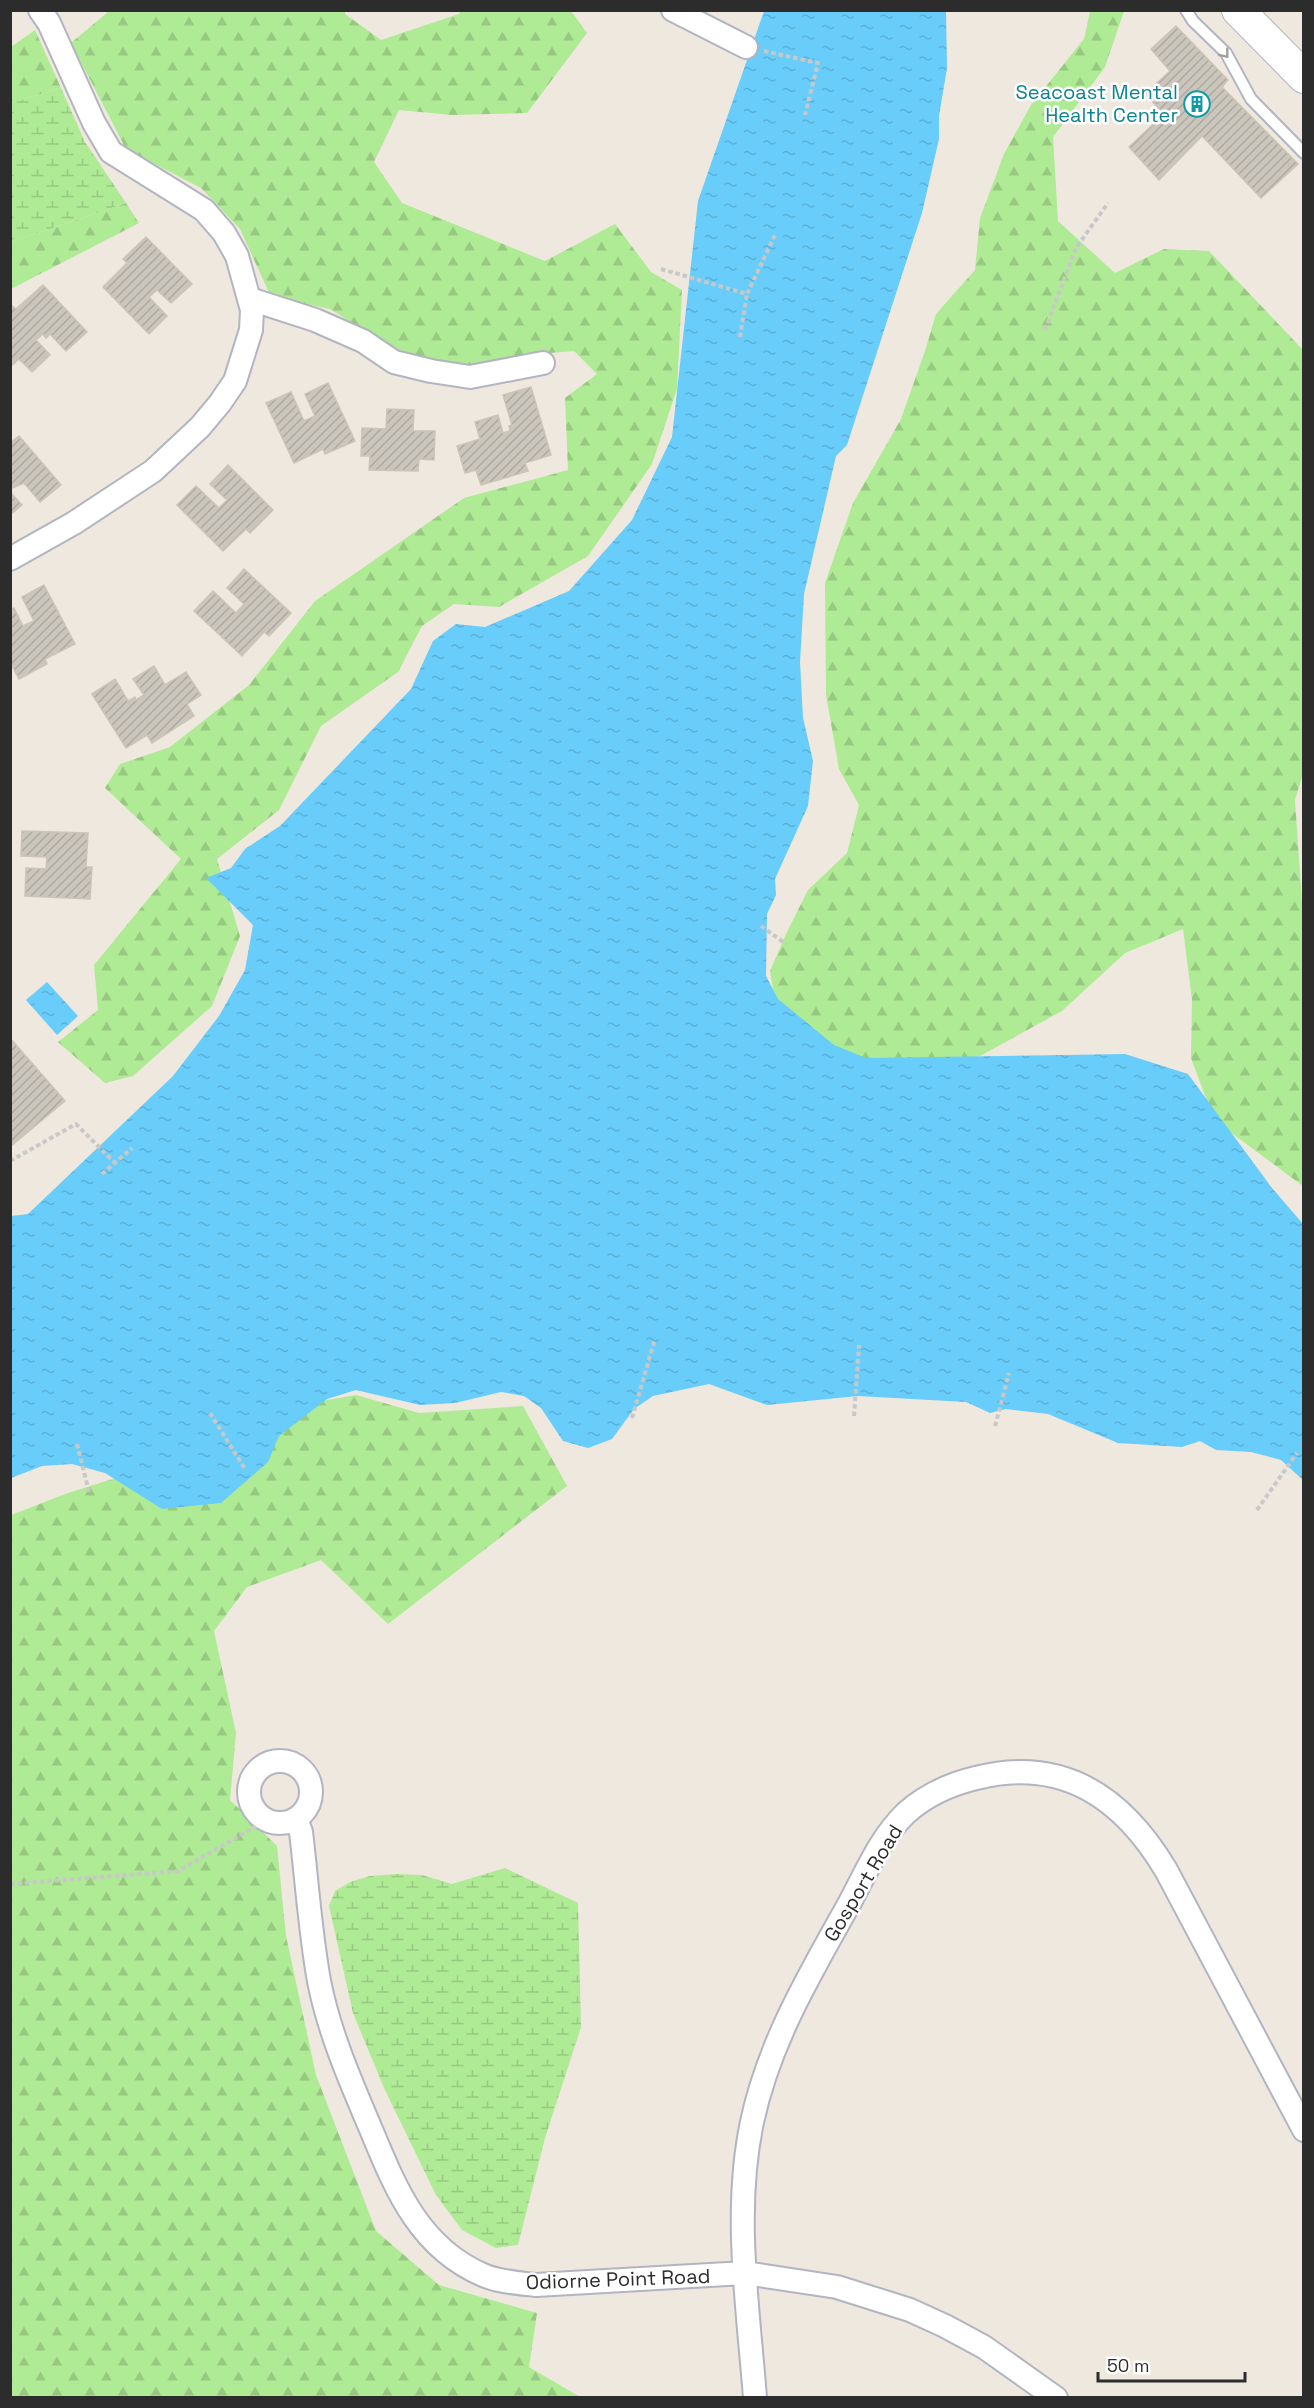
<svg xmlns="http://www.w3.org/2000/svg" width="1314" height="2408" viewBox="0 0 1314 2408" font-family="'Space Grotesk',sans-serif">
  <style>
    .forest { fill: url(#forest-firs) }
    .wetland { fill: url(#wetland-marsh) }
    .water { fill: url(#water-ripples) }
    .building { fill: url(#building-hatch); stroke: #cbc5b7; stroke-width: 1.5 }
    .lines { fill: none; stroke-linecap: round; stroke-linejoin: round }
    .lane-casing { stroke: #b2b4c1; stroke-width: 14 }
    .street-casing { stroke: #b2b4c1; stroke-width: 26 }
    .secondary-casing { stroke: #b2b4c1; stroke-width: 34 }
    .path { stroke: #c8c8c8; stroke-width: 4; stroke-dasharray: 4.5 3; stroke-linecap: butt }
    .lane { stroke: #fff; stroke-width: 10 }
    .street { stroke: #fff; stroke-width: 22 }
    .secondary { stroke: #fff; stroke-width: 32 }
    .oneway { stroke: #a0a0a0 }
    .labels { text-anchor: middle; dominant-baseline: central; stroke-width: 5; stroke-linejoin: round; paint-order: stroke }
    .culture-label { font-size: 20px; fill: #0d838f; stroke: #fff; text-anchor: end }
    .street-label { font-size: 20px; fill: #2c2c2c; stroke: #fff }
  </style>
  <defs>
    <pattern id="forest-firs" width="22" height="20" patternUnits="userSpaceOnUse" patternTransform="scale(1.5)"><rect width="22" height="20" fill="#afea95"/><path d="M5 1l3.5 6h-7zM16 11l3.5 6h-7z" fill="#97c981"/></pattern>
    <pattern id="wetland-marsh" width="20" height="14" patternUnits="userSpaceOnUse" patternTransform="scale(1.5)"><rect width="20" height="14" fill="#afea95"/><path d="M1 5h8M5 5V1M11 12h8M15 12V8" fill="none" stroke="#97c981"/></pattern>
    <pattern id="water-ripples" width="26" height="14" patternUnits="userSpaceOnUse" patternTransform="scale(1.5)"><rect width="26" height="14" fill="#68cdfa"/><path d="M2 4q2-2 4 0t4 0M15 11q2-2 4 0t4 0" fill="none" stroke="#5ab0d6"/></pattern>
    <pattern id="building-hatch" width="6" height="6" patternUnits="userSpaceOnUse" patternTransform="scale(1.5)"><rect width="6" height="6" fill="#cac6bc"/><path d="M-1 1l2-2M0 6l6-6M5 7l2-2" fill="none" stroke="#aeaaa2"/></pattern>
  </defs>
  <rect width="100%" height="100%" fill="#efe8de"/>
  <g class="forest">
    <path d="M109,11H345V14L381,40L459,14L461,11H571L587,33L527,113L452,115L399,110L374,162L402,203L545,261L615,224L651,272L682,290L677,389L652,464L588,556L499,607L454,604L422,626L398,672L321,726L279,810L217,859L240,936L212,1006L133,1076L105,1083L58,1042L98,1010L94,965L181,859L105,788L120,764L170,747L249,685L315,601L464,498L568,470L565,398L597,374L574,351L526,355L469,369L399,352L330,309L271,297L240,229L201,188L126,149L71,43Z"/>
    <path d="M1090,11H1124L1105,67L1053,137L1058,221L1115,273L1164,249L1209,251L1303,350L1304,770L1295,800L1304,932L1303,1186L1214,1120L1191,1058L1192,1000L1183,929L1125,953L1062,1011L980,1056L880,1073L777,1015L770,971L786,934L808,890L847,853L859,805L839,769L826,695L825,583L853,503L901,419L925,351L936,314L975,270L980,218L1004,154L1031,105L1084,39Z"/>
    <path d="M35,30L61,88L11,103V47Z"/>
    <path d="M126,203L139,223L11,289V242Z"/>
    <path d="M356,1395L419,1413L523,1406L567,1486L388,1624L321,1560L247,1587L214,1631L236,1733L230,1800L277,1846L286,1936L316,2075L376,2231L439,2285L537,2313L529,2367L580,2397L11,2398V1515L68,1493L141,1470L316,1402Z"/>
  </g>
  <g class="wetland">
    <path d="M61,88L85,142L126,203L11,242V103Z"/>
    <path d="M505,1868L578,1903L581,2027L545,2138L518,2245L496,2248L462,2230L436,2195L384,2088L353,2013L329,1906L335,1891L350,1882L370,1876L397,1874L422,1875L452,1884Z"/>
  </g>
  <g class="water">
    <path d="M764,11H946L947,68L939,116V139L922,213L847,445L836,456L804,594L800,662L803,718L813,761L808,806L775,879L776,895L767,914L766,976L778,999L834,1045L866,1058L1125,1054L1188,1074L1272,1188L1303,1224V1480L1281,1460L1251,1452L1216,1450L1200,1441L1182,1447L1118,1443L1048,1414L1006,1409L990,1413L966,1402L858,1396L767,1405L709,1384L653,1396L634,1409L612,1439L588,1448L563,1441L541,1408L524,1396L501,1392L455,1403L420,1405L356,1390L327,1399L279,1436L268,1462L221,1503L162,1509L105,1473L72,1464L42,1466L11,1478V1216L28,1214L173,1076L219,1016L245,970L253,925L206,878L231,868L245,849L280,826L411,689L433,641L456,624L485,627L569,591L632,520L672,437L698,201Z"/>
    <path d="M47,982L78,1016L57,1035L26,1000Z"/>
  </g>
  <g class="building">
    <path d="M1176,26L1228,80L1222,87L1298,164L1261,198L1202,136L1159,180L1129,147L1164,114L1145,94L1170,71L1151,49Z"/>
    <path d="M146,237L192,284L171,303L157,290L149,297L167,316L149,334L103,287L127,263L123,259Z"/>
    <path d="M43,285L87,332L66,351L50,334L46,338L43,334L36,340L50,355L32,372L19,359L10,367V304L16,309Z"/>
    <path d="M328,383L355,441L325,454L323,449L294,463L266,403L291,392L304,421L315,416L305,394Z"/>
    <path d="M531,387L551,455L525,463L528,471L481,485L476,470L465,473L457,446L480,439L475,422L498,415L503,433L510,431L509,426L512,425L503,395Z"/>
    <path d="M387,409L414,410L413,431H435L434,460L419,459L418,471L369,470L370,456H361L362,428L386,429Z"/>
    <path d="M19,436L61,485L40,502L24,483L10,489V443Z"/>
    <path d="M228,465L273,510L250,533L246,529L223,551L177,505L196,486L219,508L227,500L210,484Z"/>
    <path d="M10,492L22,505L10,515Z"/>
    <path d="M244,569L291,613L269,636L264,632L242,656L194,611L213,591L236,613L244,604L227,588Z"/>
    <path d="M44,585L75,644L45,659L47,664L19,679L10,662V610L14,608L23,626L34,621L22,597Z"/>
    <path d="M154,666L165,685L186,672L201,695L187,704L194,716L152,743L147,735L126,748L92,694L115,679L128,701L135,697L136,700L144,695L133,679Z"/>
    <path d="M22,831L88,833L86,867H92L90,899L25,896L26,868L46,869L47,857L21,856Z"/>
    <path d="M10,1038L65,1101L10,1147Z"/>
  </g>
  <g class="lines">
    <g class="lane-casing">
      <path id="lane" d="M1186,10L1193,21L1226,53L1251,99L1304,153"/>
    </g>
    <g class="street-casing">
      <g id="street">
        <path d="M673,10L746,47"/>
        <path d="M250,299L315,320L363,341L394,362L431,371L470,377L543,363"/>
        <path d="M10,559L74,523L153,471L200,427L220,403L235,381L251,330L252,310L237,256L224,233L204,210L111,152L94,123L49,23L40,10"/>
        <circle cx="280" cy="1792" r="31"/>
        <path d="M296,1819L301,1832C307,1882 310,1931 319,1981C329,2032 350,2080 370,2127C395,2187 418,2247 483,2275C499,2282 518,2283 536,2285L745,2273L837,2287L910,2310L945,2326L984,2347L1056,2398"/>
        <path d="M755,2398C748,2306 733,2212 752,2122C769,2042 810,1974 849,1904C866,1873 880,1838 906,1813C926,1795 951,1784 976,1778C1063,1756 1123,1798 1166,1870L1304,2130"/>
      </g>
    </g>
    <g class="secondary-casing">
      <path id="secondary" d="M1238,10L1304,77"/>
    </g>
    <g class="path">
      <path d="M764,51L818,63L805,115"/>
      <path d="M661,269L747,294L776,233"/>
      <path d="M1045,330L1076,248L1108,203"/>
      <path d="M740,337L747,294"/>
      <path d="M761,926L786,944"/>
      <path d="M10,1161L76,1124L114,1162"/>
      <path d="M102,1174L132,1148"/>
      <path d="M210,1413L245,1469"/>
      <path d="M854,1416L859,1345"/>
      <path d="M632,1418L655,1339"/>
      <path d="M995,1426L1009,1373"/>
      <path d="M77,1444L89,1492"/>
      <path d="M1257,1510L1297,1453"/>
      <path d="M10,1884L178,1871L267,1820"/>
    </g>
    <use href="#lane" class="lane"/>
    <use href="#street" class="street"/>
    <use href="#secondary" class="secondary"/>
  </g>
  <defs><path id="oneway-chevron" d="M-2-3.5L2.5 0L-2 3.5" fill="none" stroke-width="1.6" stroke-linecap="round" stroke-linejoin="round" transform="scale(1.5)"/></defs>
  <use class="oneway" href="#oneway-chevron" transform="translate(1225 54) rotate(52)"/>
  <defs>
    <g id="building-ring" transform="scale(1.35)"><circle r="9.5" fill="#fff" stroke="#0f9aa8" stroke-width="1.5"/><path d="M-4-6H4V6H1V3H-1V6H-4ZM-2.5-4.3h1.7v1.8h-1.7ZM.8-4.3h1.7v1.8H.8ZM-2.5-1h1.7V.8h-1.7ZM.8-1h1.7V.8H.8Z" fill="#0f9aa8"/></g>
  </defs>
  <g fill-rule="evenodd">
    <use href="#building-ring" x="1197" y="104"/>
  </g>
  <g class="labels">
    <g class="culture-label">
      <text x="1178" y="92">Seacoast Mental<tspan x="1178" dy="23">Health Center</tspan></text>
    </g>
    <g class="street-label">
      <text transform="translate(863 1883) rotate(-59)">Gosport Road</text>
      <text transform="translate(618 2279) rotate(-2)">Odiorne Point Road</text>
    </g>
  </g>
  <rect width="1314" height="2408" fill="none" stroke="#2c2c2c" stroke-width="24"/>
  <path d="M1098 2372v9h147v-9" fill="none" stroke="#2c2c2c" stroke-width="3"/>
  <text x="1107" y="2372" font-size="18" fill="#2c2c2c" stroke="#ffffff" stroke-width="4.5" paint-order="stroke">50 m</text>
</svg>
